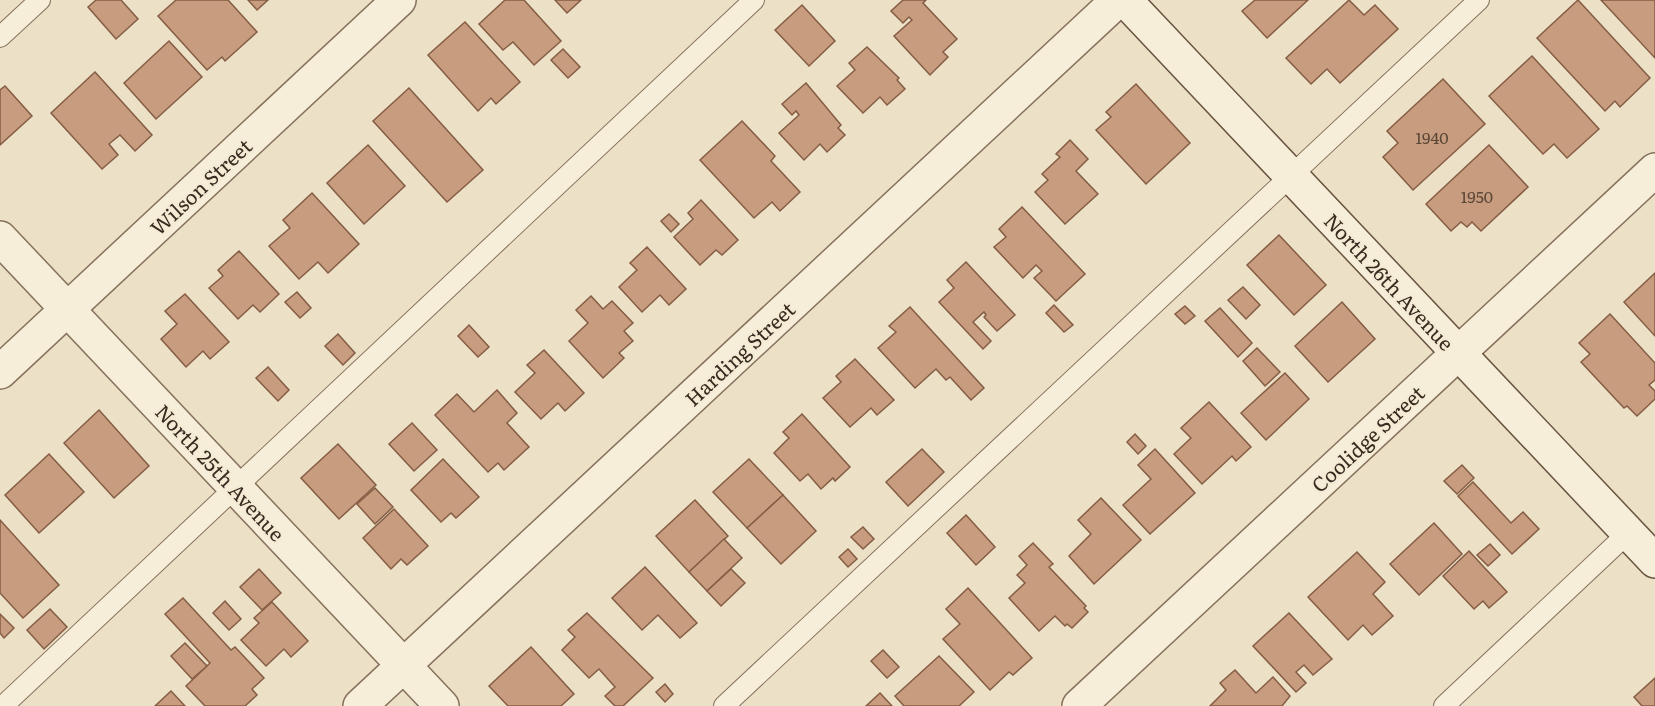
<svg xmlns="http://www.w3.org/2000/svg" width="1655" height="706" viewBox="0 0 1655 706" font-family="Literata,serif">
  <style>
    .building { fill: #c89c7e; stroke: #845d44; stroke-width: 1.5 }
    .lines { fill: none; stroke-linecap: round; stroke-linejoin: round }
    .lane-casing { stroke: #86725d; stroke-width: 22 }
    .street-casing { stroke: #86725d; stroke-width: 36 }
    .secondary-casing { stroke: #685440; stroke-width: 36 }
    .lane { stroke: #f7eed9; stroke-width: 20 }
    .street { stroke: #f7eed9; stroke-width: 33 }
    .secondary { stroke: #f7eed9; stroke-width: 33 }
    .labels { text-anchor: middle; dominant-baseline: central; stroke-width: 4.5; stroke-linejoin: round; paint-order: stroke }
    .number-label { font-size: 16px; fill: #5b4738 }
    .street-label { font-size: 20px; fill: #372b20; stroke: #f4ebd5 }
  </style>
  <rect width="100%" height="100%" fill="#ece0c6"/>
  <g class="building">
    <path d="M96,0H121L138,19L116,39L88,7Z"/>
    <path d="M176,0H228L257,32L225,61L222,57L207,70L158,16Z"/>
    <path d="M248,0H268L257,10Z"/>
    <path d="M505,0H524L561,41L534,65L513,42L503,50L479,24Z"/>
    <path d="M555,0H581L567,13Z"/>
    <path d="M903,0H926L923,3L957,39L943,52L948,57L930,75L894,36L912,20L909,17L903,23L891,11Z"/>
    <path d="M1255,0H1308L1267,38L1242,11Z"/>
    <path d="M1349,0L1364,15L1375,5L1398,29L1340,83L1327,69L1311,84L1286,58Z"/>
    <path d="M1578,0L1650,78L1620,107L1615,101L1605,111L1537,38Z"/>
    <path d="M1601,0H1655V58Z"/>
    <path d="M802,5L835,41L809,66L775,30Z"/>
    <path d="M465,22L520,82L496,104L491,98L478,111L428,55Z"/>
    <path d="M169,41L202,77L156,119L124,83Z"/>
    <path d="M867,47L899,78L897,80L905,89L887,105L880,97L863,113L837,86L855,70L849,63Z"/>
    <path d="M563,49L580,67L568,78L551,60Z"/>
    <path d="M1532,56L1599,129L1567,158L1554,144L1543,154L1489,96Z"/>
    <path d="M95,72L152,135L135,151L120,135L109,144L118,155L102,169L51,113Z"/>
    <path d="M1443,79L1485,124L1413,190L1383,157L1398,143L1387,131Z"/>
    <path d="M806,83L841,125L838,128L845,135L827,152L820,144L804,160L779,133L799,115L796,111L792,115L782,104Z"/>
    <path d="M1136,84L1190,143L1146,184L1096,130L1111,117L1106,112Z"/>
    <path d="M5,86L32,116L0,145V90Z"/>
    <path d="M409,88L483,170L447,202L373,121Z"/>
    <path d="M742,121L775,156L771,161L800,192L780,211L772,202L754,218L700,160Z"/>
    <path d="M1070,140L1088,159L1076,171L1098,194L1065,224L1035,192L1048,180L1042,174L1060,157L1056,154Z"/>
    <path d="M368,145L405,186L364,224L327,183Z"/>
    <path d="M1489,145L1528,187L1481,231L1472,222L1467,227L1461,222L1451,231L1426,204Z"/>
    <path d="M312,193L359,244L328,273L318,262L299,279L269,246L290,228L283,220Z"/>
    <path d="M701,200L738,240L722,255L716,250L700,265L674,237L693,219L688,213Z"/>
    <path d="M1022,207L1085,274L1056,301L1034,278L1042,271L1036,265L1023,278L994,247L1006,237L999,229Z"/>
    <path d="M669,214L679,224L671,232L661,221Z"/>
    <path d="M1279,235L1326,285L1294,315L1247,265Z"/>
    <path d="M647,247L686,289L669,305L660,295L642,312L619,287L637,270L630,263Z"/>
    <path d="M239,251L279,294L260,312L253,305L238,319L209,288L223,276L218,270Z"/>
    <path d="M966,262L1015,315L997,331L984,317L986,315L984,312L973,322L991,341L983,349L939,302L954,288L947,280Z"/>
    <path d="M1655,273V336L1624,302Z"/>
    <path d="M1243,287L1260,305L1246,319L1228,300Z"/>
    <path d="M297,292L311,308L300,318L285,302Z"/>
    <path d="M185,294L229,342L210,359L203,351L186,367L161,339L177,324L165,311Z"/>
    <path d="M591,296L603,309L612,301L633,323L624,331L633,341L619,353L624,358L603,378L569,341L588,323L576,310Z"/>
    <path d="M1342,302L1375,339L1328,382L1295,346Z"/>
    <path d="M1054,305L1073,325L1064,332L1046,313Z"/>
    <path d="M1185,306L1195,316L1185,324L1175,314Z"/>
    <path d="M910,307L984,388L971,400L950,377L946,380L936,369L915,388L878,348L896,332L889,326Z"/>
    <path d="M1220,308L1252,343L1238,357L1205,321Z"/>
    <path d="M1610,314L1655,363V380L1649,385L1655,391V399L1637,416L1627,406L1624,408L1581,362L1590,354L1579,343Z"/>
    <path d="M469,325L489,347L478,357L458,336Z"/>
    <path d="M338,334L355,353L343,365L325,346Z"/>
    <path d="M1257,348L1280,372L1265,386L1243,361Z"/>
    <path d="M544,350L584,393L565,411L558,403L541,419L515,392L535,373L527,365Z"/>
    <path d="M855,359L894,400L877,415L871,408L850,427L823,398L841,382L836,376Z"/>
    <path d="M268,367L289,390L278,401L256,378Z"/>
    <path d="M1285,373L1309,399L1266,440L1241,413Z"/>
    <path d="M497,390L517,413L507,423L529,447L504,470L498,463L488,472L435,415L457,394L474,412Z"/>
    <path d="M1209,402L1251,447L1236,461L1232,456L1202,484L1174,454L1191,438L1181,428Z"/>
    <path d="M99,410L149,466L114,498L64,443Z"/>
    <path d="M802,414L850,467L835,481L833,478L821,489L808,474L800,481L774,453L789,438L783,432Z"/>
    <path d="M412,423L437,450L414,471L389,444Z"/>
    <path d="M1135,434L1146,446L1138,454L1127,442Z"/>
    <path d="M338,444L376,485L339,519L301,478Z"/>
    <path d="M922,449L944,472L908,506L886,482Z"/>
    <path d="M1155,449L1195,493L1150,534L1123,505L1151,479L1138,465Z"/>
    <path d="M49,454L84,492L39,533L5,495Z"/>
    <path d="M443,459L479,497L456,518L451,513L441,522L411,490Z"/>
    <path d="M749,459L783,495L747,528L713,492Z"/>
    <path d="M1462,465L1474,478L1457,494L1444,481Z"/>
    <path d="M1473,482L1511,523L1523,512L1539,529L1512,554L1458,496Z"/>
    <path d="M375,488L393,507L375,524L357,504Z"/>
    <path d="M783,495L816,531L781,564L747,528Z"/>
    <path d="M1101,498L1141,540L1094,584L1069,556L1091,534L1078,520Z"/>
    <path d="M695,500L728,536L689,572L656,536Z"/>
    <path d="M394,509L428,546L407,565L401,559L391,569L363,538Z"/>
    <path d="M966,515L995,547L976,565L947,533Z"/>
    <path d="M0,520L59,585L23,618L0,593Z"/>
    <path d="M1434,523L1462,554L1419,595L1390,564Z"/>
    <path d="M863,527L874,539L863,549L851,537Z"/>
    <path d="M724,539L742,558L707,591L689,572Z"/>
    <path d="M1033,543L1053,564L1049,567L1086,606L1084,608L1088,612L1072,628L1067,624L1065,626L1055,616L1039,631L1009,598L1025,583L1017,575L1027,565L1019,556Z"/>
    <path d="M1490,544L1500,555L1488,566L1477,555Z"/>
    <path d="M848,549L857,559L848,567L839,557Z"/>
    <path d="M1469,551L1507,592L1489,608L1483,601L1474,609L1443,576Z"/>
    <path d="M1357,552L1385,582L1373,594L1393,616L1372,635L1363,625L1348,640L1308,597Z"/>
    <path d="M645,567L697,623L680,638L658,615L642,630L612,598Z"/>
    <path d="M259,569L281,593L262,610L240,587Z"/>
    <path d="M731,569L745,583L721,606L707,591Z"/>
    <path d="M968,588L1032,658L1013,675L1009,672L990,690L943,639L960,624L946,609Z"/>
    <path d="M183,598L231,650L235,647L264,678L252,689L257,695L245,706H205L186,686L210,663L165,614Z"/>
    <path d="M225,601L241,619L229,630L213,613Z"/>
    <path d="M272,602L308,641L291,657L284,649L266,666L241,640L259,623L254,618Z"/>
    <path d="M50,609L67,627L44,649L27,630Z"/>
    <path d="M587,613L653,678L623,706H615L605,696L615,687L599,669L589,678L562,650L575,637L568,630Z"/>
    <path d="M1289,613L1332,659L1313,675L1304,665L1296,672L1306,683L1296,692L1253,646Z"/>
    <path d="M0,614L14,628L4,638L0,633Z"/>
    <path d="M185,643L207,666L192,679L171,656Z"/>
    <path d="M531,647L574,694L561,706H508L489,686Z"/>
    <path d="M883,650L899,667L887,678L871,661Z"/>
    <path d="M939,656L974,692L959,706H904L895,696Z"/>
    <path d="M1235,670L1256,693L1273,677L1290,696L1282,706H1210L1226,690L1220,683Z"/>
    <path d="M1655,678V706H1642L1634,697Z"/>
    <path d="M665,684L673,694L665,702L656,692Z"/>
    <path d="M171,691L185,706H155Z"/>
    <path d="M880,693L892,706H866Z"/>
  </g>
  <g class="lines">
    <g class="lane-casing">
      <g id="lane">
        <path d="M0,37L40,0"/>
        <path d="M3,706L754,0"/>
        <path d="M724,706L1479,0"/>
        <path d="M1444,706L1628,533"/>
      </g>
    </g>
    <g class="street-casing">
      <g id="street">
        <path d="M0,238L442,706"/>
        <path d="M0,372L399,0"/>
        <path d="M360,706L1118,0"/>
        <path d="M1079,706L1655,170"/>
      </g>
    </g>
    <g class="secondary-casing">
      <path id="secondary" d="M1125,0L1655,561"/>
    </g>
    <use href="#lane" class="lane"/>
    <use href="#street" class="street"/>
    <use href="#secondary" class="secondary"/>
  </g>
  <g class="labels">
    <g class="number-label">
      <text x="1432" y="137">1940</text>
      <text x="1477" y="196">1950</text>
    </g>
    <g class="street-label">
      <text transform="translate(200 186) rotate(-43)">Wilson Street</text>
      <text transform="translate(1390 281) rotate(47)">North 26th Avenue</text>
      <text transform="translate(739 353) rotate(-43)">Harding Street</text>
      <text transform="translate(1367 438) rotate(-43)">Coolidge Street</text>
      <text transform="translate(221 472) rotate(47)">North 25th Avenue</text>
    </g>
  </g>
</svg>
